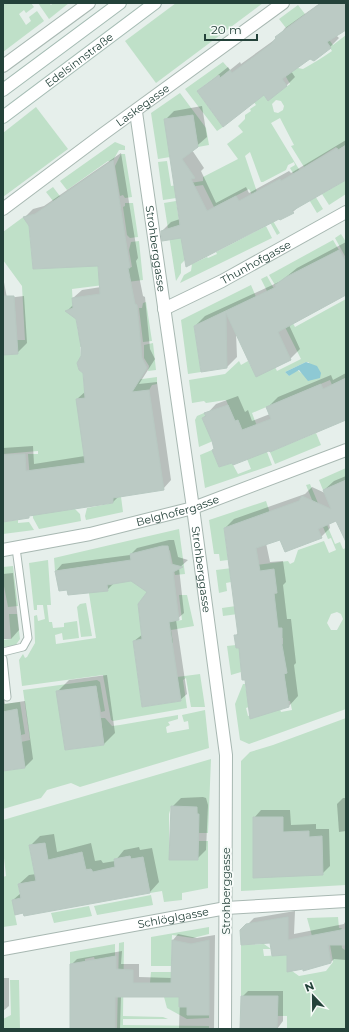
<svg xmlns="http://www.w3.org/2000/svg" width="349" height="1032" viewBox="0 0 349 1032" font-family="Montserrat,sans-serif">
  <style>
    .green { fill: #bfe0c8; fill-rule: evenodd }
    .water { fill: #8ec9d4 }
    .shadow { fill: #0003 }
    .building { fill: #bbcac4; stroke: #b8c9c2 }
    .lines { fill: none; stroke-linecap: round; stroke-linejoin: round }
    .service-casing { stroke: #a8b8b2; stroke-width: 9 }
    .minor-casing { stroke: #a8b8b2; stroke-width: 14 }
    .secondary-casing { stroke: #a4bbb3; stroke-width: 14 }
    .service { stroke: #fff; stroke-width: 7 }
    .minor { stroke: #fff; stroke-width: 12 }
    .secondary { stroke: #fff; stroke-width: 12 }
    .labels { text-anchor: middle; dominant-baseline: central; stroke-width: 4; stroke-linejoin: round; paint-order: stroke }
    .street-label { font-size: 11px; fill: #24423a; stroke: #f7fbf9 }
  </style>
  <rect width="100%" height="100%" fill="#e6efeb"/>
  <g class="green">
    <path d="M3,3H31L34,7L26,13L24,10L19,14L26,25L31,21L29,17L37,11L44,21L3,52Z"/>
    <path d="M38,3H49L51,5L53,3H69L49,19Z"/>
    <path d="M176,3H263L156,83L125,41Z"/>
    <path d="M298,5L305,14L286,28L279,19Z"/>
    <path d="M346,35V145L338,150L336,147L304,167L291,146L294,145L280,118L271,123L323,209L317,213L290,168L295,165L294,162L288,165L286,170L263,182H261L250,152L245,156L258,195L280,233L277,235L262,208L260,209L249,189L214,207L203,185L175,189L176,198L163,200L158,162L167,161L171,186L203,181V177L238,159L227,144L243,132L238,126L245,119V115L251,111L250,109L256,105L253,101L263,94L268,100L290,84L285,75L293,61L298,68L303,69C313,63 322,58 332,51L324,39L327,37L333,45ZM276,100L281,101L284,106L283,110L278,113L274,112L272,104Z"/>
    <path d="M223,62L230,70L220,78L218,75L197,91L223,127L217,131L185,89Z"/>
    <path d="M180,93L206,128L209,145L198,147L193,115L165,119L170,157L158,159L151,113Z"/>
    <path d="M36,107L68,149L3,197V133Z"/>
    <path d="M115,142L125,146V150H119L112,162L108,161L67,190L60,181Z"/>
    <path d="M121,154H125L132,197L125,198L123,195L120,196L115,166Z"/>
    <path d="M346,180V194L329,205L322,194Z"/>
    <path d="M53,187L78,220L91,232L96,266H98V273L132,267L129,250L131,242L139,241L143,280L72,289L73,308L71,309L76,319L78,332L95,345L80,347L81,359L77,363L79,370L83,373L84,387L157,377V384L152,385L149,390L76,399L113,435L123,512L86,520L85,516L87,508L113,503L107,460L43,469L50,512L75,509L80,514L81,521L39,529L33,518L28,454H38V451L3,454V355L17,340H25L22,286L3,260V232L22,218L29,215L26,222L29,226L33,269L81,266L73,225L55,200L53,201L46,192Z"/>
    <path d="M176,201L185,260L181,264V273L176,281L164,203Z"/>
    <path d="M125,203H133L138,237L130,238L127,235L123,207L125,206Z"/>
    <path d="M266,226L272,238L180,283L184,275L191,271L192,264L207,257L208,258L217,254L216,252Z"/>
    <path d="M341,234L346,242V258L335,238Z"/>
    <path d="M333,240L339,250L275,285L269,275Z"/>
    <path d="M267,276L295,327L346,299V378L332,385L330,380L252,413L272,465L205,488L200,455L212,450L219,467L232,463L238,474L251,469L247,459L253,457L238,420L235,421L226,400L206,403L204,401L192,403L189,380L225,374L239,361L241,365L248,361L256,376L275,367L277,371L301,359L261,279ZM306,362H309L303,374L297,370L289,376L285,372Z"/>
    <path d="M251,285L256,297L194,326L201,372L188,374L181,320Z"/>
    <path d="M146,302L152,341L143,342L139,308H142L143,303Z"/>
    <path d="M153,343L156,370L148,371L149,366L144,358V345Z"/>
    <path d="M204,413L206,416L202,418L213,441L199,447L195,420L197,416Z"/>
    <path d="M316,433L321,445L275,464L270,452Z"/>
    <path d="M346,468V480L323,490L319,480Z"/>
    <path d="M310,484L335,544L340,542L343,549L346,548V709L249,744L240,740L235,704L243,684H245L249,707L246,708L248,716L280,709L281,712L292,710L290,701H288L284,674L287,673L280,645L283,644V638H279V634H282V628H278L275,609L223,616L222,608L250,604L277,593L268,570L230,576L231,582L226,583L227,591L219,593L216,570L288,561L290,564L294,562L298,550L324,541L329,553L336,550L331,538L328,539L306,485ZM337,612L341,614L343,619L337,630H331L327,623L331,614Z"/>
    <path d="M266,501L270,513L224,528L228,560L220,561L219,554H214L209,520Z"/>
    <path d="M18,520V523L29,522L34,530L3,534V522Z"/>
    <path d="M179,529L185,574L175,575L170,551L166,546L130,555L136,584L146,585L153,598L141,600L138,604L141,626L182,620L179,595H187L194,626L171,630L173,643L134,648L142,707L181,701L177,677L200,674L205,707H191L186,678L183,680L187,708L113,721L111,720L103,675L22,686L19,660L23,654L25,658L27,657L35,643L34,616L37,615L38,621L45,619L43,605H37V610H34L29,563L48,560L51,605H47L49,622H52L53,628L64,627V623L77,621L79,638L63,640L62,633L55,635L56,644L96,638L88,587L108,591L107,585L116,562L55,571L54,558Z"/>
    <path d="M13,566L18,606L8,607L3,581V567Z"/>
    <path d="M86,603L92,636L81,637L77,607L80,604Z"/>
    <path d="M9,614H17L20,639L15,646L3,647V640L11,639Z"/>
    <path d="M236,645V648H240L241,672L231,675L227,646Z"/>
    <path d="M97,680L100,682L105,711L101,712L96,686L57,691L65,750L104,745L101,718H105L112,726L120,725L178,715V719L168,722L170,725L166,727L167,733L189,729L188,721L184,722L182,715L205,710L209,748L80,787L71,783L47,790L41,798L3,809V771L25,768L21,742L30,740L23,690Z"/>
    <path d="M20,702L25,734L21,735L17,710L3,711V704Z"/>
    <path d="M346,718V885L241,891V761L250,752L273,745Z"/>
    <path d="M211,759L208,833H199L197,807H171L169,814V852H198L199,841H208V888L182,893V900L164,902L162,891L150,893L143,857L131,859L130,856L114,859L116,871L110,869L93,872L91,869L49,867L45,843L29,845L34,870L39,880L18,884L23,913L15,915L17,925L3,927V877L6,876L3,849V820Z"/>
    <path d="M151,895L153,905L97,915L94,906Z"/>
    <path d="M89,906L92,916L54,923L51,913Z"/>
    <path d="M338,917L339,928H342L340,931L342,948L345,950L346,1029H268L287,1028V1016H277V996H241V945L264,944L271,949H263L264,956L287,955L292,971L299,976L326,971L333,962L328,933L312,936L307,918Z"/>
    <path d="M209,927V934L193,938L172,935L171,966H151V937Z"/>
    <path d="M124,942L123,1016L163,1017L168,1019H123V1025L209,1026V1029H117L119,943Z"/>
    <path d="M115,944V956L95,960L94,957L85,959V962L70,964V952Z"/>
    <path d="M151,972H177V983H150Z"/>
    <path d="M10,980H19L20,1029H3V1019L11,1015Z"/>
    <path d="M174,989L187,1007V1015H209V1018L187,1019L167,1008L164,997H173Z"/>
  </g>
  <path class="water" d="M306,362L317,366L321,373L320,378L308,381L299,370L289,376L285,372Z"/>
  <g class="shadow">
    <path d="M320,3H346V29L336,35L339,38L330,47L310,58L291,71L295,77L286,86L264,94L198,91L228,67L230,70L240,62L241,64L277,38L285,28Z"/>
    <path d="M202,106L207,137L192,150L204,168L201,171L216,203L246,187L249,193L289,171L291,173L346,140V179L300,205L293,212L281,219L280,217L182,236L162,231L171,222L180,219L165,120L174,111Z"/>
    <path d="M121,153L138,258L136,261L143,296L145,297L150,349L155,359L139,384L157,382L171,480L163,489L119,496L113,502L32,514L28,517L3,521V448L33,446L34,464L85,456L77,399L86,391L82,347L77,318L67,311L74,304L73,298L82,290L101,287L99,265L30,225L25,217L33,209L44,206Z"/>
    <path d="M346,242V294L289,325L300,349L290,359L236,333L237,357L227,367L202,371L195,326L205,316L281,281L297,268Z"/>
    <path d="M3,277L7,298L24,296L27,343L17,353L3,354Z"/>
    <path d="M346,373V418L213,450L215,448L213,441L203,418L216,404L238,396L245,412L248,410L252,421L270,414L268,407L278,397L331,375L333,380Z"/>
    <path d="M346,476V518L329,523L330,528L321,537L281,538L266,543L270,562L283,561L286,582L283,585L287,619H291L296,663L294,665L298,696L289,706L240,647L235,636L239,632L225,528L234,519L305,494L312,487L325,493L324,490L334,481Z"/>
    <path d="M169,540H174L178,557L188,560L179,568L184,613L176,620L187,694L180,700L134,641L143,634L148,592L131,579L114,583L107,590H59L56,571L62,564L130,555L137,548Z"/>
    <path d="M13,573L19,630L11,639H3V574Z"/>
    <path d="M107,675L115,733L104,744L66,749L58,691L69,680Z"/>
    <path d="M3,689L5,704L25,701L33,759L25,767L3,770Z"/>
    <path d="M203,797L206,798L208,805L206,850L197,859L172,807L181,798Z"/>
    <path d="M343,798H346V831L339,832L337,804Z"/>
    <path d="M261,810H290L291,825L316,824V829H329L330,866L322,874L254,818Z"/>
    <path d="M54,834L57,852L91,843L95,861L101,860L103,863L115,861L124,850L139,847L140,850L152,848L159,882L150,892L13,900L21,893L19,884L29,875L36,874L30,846L40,836Z"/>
    <path d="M295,911L294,934L344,924L346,920V960L334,959L331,962L320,964L317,967L288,970V953L271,942L241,931L254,918Z"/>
    <path d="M178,934L197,938L215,935L214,1029H179L180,996H121L120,1029H71V965L77,959L122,951L121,964H139V977L172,978L173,940Z"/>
    <path d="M3,978H9V1006L3,1011Z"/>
    <path d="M248,991H283V1021L277,1029H241L242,997Z"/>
  </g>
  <g class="building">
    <path d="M321,3H346V30L327,42L331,48L314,61L310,59L282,79L287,86L268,101L264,95L223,127L197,91L219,75L220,78L230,70L232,73L271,44L276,38L275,37Z"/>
    <path d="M193,115L198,147L182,159L195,178L191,179L207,211L236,196L239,201L280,179L281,181L337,148L338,150L346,145V180L292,211L294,213L280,220L279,219L186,267L181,238L162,241L161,231L180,225L164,119Z"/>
    <path d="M113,160L130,268H128L135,304L137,305L142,358L147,368L132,392L149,390L164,490L113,498V503L29,516V518L3,522V455L25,454L26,471L85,463L76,399L85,398L83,373L79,370L77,363L81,356V347L76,319L65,311L73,308L72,298L100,294L98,266L33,269L29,226L23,217L35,214Z"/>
    <path d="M339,250L346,262V295L278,332L291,360L256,377L226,313L227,368L201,372L194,326L276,287L275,285L286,277Z"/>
    <path d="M3,296H14L18,354L3,355Z"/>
    <path d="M346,378V420L270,452L269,451L233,465L232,463L219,467L212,450L214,449L212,441L202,418L206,416L204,413L228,405L235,421L238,420L242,430L271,419L266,407L321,384L323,389Z"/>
    <path d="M346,480V542L336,521L318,529L322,538L285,552L280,540L256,548L260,571L274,569L277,593H274L278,628H282V645L287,673L284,674L289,707L250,719L245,680H242L239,648H236L234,635H238L224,528L299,501L302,496L331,509L323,490Z"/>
    <path d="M162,546H168L171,564L183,567L173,572L179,620L169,622L181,701L142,707L133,641L142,639L138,604L147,592L131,581L107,585L108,591L68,595L67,590L59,591L55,571L131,560L130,554Z"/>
    <path d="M96,686L104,745L65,750L56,691Z"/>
    <path d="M17,709L25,768L3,771V712Z"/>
    <path d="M171,806L197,807V814H199L198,860H169Z"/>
    <path d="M253,817H283V832L309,831V837L322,836L323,875L253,878Z"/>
    <path d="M45,843L48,860L82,852L86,870L91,869L93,872L115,867L114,859L130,856L131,859L143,857L150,893L24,916L23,913L15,915L12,900L21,898L18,884L36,881L29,845Z"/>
    <path d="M288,917V940L346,929V945H328L331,963L303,971V969L287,972V955L272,956L270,943L241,945L240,930L246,924Z"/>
    <path d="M172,940L191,944L209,940V1015H187V1007H179V997H115V1029H70V964L116,956V969L133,970V983H171Z"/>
    <path d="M241,996H278L277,1028L240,1029Z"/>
  </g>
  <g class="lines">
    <g class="service-casing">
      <g id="service">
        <path d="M3,652L23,647L28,638L16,548"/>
        <path d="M3,659L7,697"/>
      </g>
    </g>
    <g class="minor-casing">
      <g id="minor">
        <path d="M3,66L89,3"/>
        <path id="s1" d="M136,112L193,508L226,755L225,1029"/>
        <path id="s2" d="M3,209L103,134L283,3"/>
        <path id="s3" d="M164,309L222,281L346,212"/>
        <path id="s4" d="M3,550L90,534L193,508L346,450"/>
        <path id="s5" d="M3,949L226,908L346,901"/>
      </g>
    </g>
    <g class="secondary-casing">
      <g id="secondary">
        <path d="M3,90L120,3"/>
        <path id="s6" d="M3,117L155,3"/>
      </g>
    </g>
    <use href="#service" class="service"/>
    <use href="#minor" class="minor"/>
    <use href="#secondary" class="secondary"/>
  </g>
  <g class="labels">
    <g class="street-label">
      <text stroke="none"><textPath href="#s6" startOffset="95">Edelsinnstraße</textPath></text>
      <text stroke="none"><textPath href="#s2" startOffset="174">Laskegasse</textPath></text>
      <text stroke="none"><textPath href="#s1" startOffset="138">Strohberggasse</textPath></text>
      <text stroke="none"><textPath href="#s3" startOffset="103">Thunhofgasse</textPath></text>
      <text stroke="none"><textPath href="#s4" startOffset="179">Belghofergasse</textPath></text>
      <text stroke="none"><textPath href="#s1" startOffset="462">Strohberggasse</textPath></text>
      <text transform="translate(226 891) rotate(-90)">Strohberggasse</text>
      <text stroke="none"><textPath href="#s5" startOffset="173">Schlöglgasse</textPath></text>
    </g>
  </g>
  <rect width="349" height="1032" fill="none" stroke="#24423a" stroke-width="8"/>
  <g transform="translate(313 996) rotate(338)" stroke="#f7fbf9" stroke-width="3" paint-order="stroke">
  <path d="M0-3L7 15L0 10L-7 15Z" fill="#24423a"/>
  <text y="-6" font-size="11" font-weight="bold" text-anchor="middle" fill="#24423a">N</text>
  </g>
  <path d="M205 34v6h52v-6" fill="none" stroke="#24423a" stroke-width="2"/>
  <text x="211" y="34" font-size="12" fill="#24423a" stroke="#f7fbf9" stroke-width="3" paint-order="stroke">20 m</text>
</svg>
